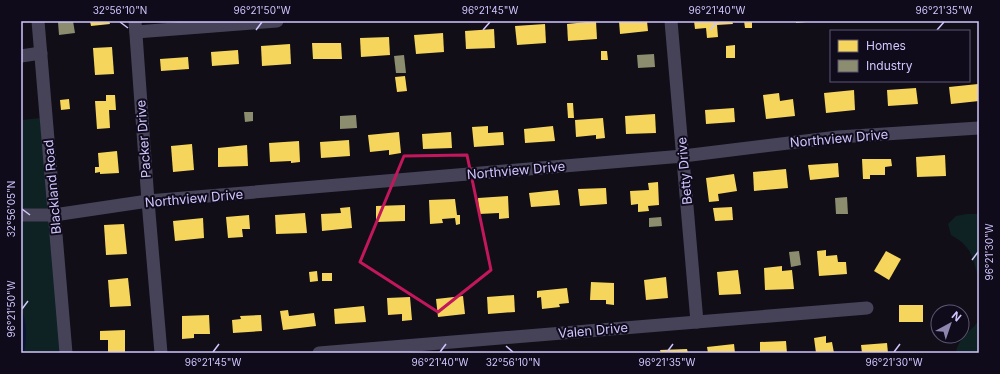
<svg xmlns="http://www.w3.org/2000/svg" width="1000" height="374" viewBox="0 0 1000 374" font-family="Inter,sans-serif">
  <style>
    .green { fill: #0e2123 }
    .water { fill: #0a1534 }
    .homes { fill: #f6d55c }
    .industry { fill: #8c8c6e }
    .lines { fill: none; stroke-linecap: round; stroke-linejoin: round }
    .minor { stroke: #464359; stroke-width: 13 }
    .marked { fill: none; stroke: #c2185b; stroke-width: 3; stroke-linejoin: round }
    .ticks { fill: none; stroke: #d1c6fe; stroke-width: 1.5 }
    .labels { text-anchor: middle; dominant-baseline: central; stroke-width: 4; stroke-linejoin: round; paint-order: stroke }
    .street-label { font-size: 13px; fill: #d1c6fe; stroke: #0f0b1b }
    .neatline { fill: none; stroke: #d1c6fe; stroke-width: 1.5 }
    .ticks-label { font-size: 10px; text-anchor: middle; fill: #d1c6fe }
  </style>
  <rect width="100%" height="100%" fill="#110e18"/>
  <g class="green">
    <path d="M40,118L61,353H21V120Z"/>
    <path d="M967,214H979V278C971,257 974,248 951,235L948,224L956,216Z"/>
    <path d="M979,320V353H956C957,339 972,331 979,320Z"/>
  </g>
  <path class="water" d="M21,308C27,322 27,337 24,353H21Z"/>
  <g class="homes">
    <path d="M90,21H109L110,24L91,26Z"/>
    <path d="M596,21L597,39L568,41L567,24Z"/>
    <path d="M619,21H647L648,31L620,34Z"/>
    <path d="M694,21H732L733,24L717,25L718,37L707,38L706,28L695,29Z"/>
    <path d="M744,21H752V28H745Z"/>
    <path d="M796,21H806V22L796,23Z"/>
    <path d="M545,24L546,43L517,45L515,26Z"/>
    <path d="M494,29L495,48L466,49L465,31Z"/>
    <path d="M443,33L444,52L416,54L414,35Z"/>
    <path d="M389,37L390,55L361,57L360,38Z"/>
    <path d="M312,43H341L342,59H313Z"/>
    <path d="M290,44L291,64L262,66L261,46Z"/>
    <path d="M735,45V58H726V46Z"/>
    <path d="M112,47L114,74L95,75L93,48Z"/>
    <path d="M238,50L239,64L212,66L211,52Z"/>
    <path d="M601,51H607L608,60H601Z"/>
    <path d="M188,57L189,69L161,71L160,59Z"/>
    <path d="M405,76L407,91L397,92L395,77Z"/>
    <path d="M978,84L979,101L951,104L949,87Z"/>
    <path d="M916,88L918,104L888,106L887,90Z"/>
    <path d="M854,90L855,110L826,113L824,93Z"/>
    <path d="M779,93L780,101L793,99L795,116L766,119L763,95Z"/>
    <path d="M106,95H115L116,110H109L110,128L97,129L95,101H106Z"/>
    <path d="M69,99L70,109L61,110L60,100Z"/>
    <path d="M567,103H573L574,118H568Z"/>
    <path d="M734,108L735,122L706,124L705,110Z"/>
    <path d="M655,114L656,133L626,134L625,116Z"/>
    <path d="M603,118L605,138L596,139V135L576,137L575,120Z"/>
    <path d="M488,126V133L503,132L504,145L474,147L472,127Z"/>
    <path d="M553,126L555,141L525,143L524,129Z"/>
    <path d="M399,132L401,153L389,155V150L370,152L368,135Z"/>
    <path d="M451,132L452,148L423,149L422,134Z"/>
    <path d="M349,140L350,156L321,158L320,142Z"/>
    <path d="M299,141L300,162L291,163V161L270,162L269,143Z"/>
    <path d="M192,144L194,170L173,172L171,146Z"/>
    <path d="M247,145L248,166L218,167V148Z"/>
    <path d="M117,151L119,173L100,174V172L95,173V167H99L98,153Z"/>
    <path d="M945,155L946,176L917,177L916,157Z"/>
    <path d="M862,159H891L892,166L885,167V175H870V179H863Z"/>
    <path d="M838,163L839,177L810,180L808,165Z"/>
    <path d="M786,169L788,188L754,191L753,172Z"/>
    <path d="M734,174L737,191L718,194L719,201L709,202L706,178Z"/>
    <path d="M658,182L659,205L648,206L649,211L638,212V204L631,205L630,191L649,190L648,183Z"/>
    <path d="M606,188L607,204L580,206L578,189Z"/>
    <path d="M558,190L560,205L531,207L529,193Z"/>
    <path d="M508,196L509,218L499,219V213L479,214L478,198Z"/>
    <path d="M455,199L457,215H460V224L456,225L455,218L442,219L443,223L430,224L429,200Z"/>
    <path d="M405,205V221L376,222V206Z"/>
    <path d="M350,207L352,228L322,231L321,214L341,213L340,208Z"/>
    <path d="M732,207L733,220L715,221L713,208Z"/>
    <path d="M305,213L307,233L276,234L275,215Z"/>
    <path d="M249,215L250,229H242L243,237L228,238L226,217Z"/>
    <path d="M203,218L204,238L175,241L173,221Z"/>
    <path d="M124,224L127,254L106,255L104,225Z"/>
    <path d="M826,250V256L837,255L838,262H846L847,274L819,276L817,251Z"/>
    <path d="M886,251L901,259L889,280L874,271Z"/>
    <path d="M782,266V271L792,270L794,289L765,290L764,268Z"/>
    <path d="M738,270L741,294L719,295L717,272Z"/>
    <path d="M317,271L318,281L310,282L309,272Z"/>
    <rect x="322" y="273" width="10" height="8"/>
    <path d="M666,277L668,298L646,300L644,280Z"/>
    <path d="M128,278L131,306L110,307L108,280Z"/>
    <path d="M591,282L614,283V305L606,304V300H590Z"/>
    <path d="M567,288L569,303L559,304L560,307L542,309L541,297L537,298V291Z"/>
    <path d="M514,295L515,312L488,314L487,297Z"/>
    <path d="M463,296L465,314L438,317L436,299Z"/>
    <path d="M410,297L412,320L402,321V314L388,315L387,298Z"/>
    <rect x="899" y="305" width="24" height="17"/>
    <path d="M364,306L366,322L335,324L334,309Z"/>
    <path d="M288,310L289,316L314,313L316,326L283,330L280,311Z"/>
    <path d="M209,315L210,334H194V338L182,339V316Z"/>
    <path d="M261,315L262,331L233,333L232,320L241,319L240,316Z"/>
    <path d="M125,330V353L108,352V340H100V331Z"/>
    <path d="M826,336V343L832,342L834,353H816L814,338Z"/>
    <path d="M786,341L787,353H760V342Z"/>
    <path d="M887,343L888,353H862L861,345Z"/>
    <path d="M734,344L735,353H708L707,347Z"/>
    <path d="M687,349L688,353H661L660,350Z"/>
  </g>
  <g class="industry">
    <path d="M73,21L75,33L59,35L58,22Z"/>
    <path d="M654,54L655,67L638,68L637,55Z"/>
    <path d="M404,55L406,73H396L394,56Z"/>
    <path d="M244,112H253V121L245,122Z"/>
    <path d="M356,115L357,128L340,129V116Z"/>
    <path d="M847,197L848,214H836L835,198Z"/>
    <path d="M661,217L662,226L649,227V218Z"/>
    <path d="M799,251L801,265L791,267L789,252Z"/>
  </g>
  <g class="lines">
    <g class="minor">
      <path d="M38,21L66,353"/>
      <path d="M135,21L148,201L161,353"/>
      <path d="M671,21L697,322"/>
      <path d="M136,32L277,21"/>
      <path d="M21,56L41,53"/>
      <path d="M21,215H54L148,201L683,156L838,137L979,128"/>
      <path d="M319,353L867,308"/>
    </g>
  </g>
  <path class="marked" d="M467,155L491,270L438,312L360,262L404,156Z"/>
  <path class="ticks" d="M120,22L128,28M256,30L262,22M483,30L490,22M710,30L717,22M937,30L944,22M22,209L30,215M972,260L978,252M22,309L28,301M506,346L513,352M213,352L219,344M440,352L446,344M667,352L673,344M894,352L900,344"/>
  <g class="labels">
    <g class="street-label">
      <text transform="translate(839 138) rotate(-5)">Northview Drive</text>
      <text transform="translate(143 139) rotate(-94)">Packer Drive</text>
      <text transform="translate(516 170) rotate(-5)">Northview Drive</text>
      <text transform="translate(684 171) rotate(-95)">Betty Drive</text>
      <text transform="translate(52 187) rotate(-95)">Blackland Road</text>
      <text transform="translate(194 198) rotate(-5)">Northview Drive</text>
      <text transform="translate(593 330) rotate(-5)">Valen Drive</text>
    </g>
  </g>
  <rect width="1000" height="374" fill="none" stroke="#0f0b1b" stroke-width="44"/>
  <rect x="830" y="30" width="140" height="52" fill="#0f0b1b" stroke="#5d5676"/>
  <rect x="838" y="40" width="20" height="12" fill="#f6d55c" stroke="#5d5676"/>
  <text x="866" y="50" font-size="12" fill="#d1c6fe">Homes</text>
  <rect x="838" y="60" width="20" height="12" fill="#8c8c6e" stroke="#5d5676"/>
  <text x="866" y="70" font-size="12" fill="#d1c6fe">Industry</text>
  <g transform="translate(950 324) rotate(40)"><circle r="19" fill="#0f0b1b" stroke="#5d5676"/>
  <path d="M0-3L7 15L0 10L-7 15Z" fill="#8e86ae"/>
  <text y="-6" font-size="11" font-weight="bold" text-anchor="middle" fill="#d1c6fe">N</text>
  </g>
  <rect x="22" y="22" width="956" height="330" class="neatline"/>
  <g class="ticks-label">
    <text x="120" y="14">32°56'10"N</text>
    <text x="262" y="14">96°21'50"W</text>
    <text x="490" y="14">96°21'45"W</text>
    <text x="717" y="14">96°21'40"W</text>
    <text x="944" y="14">96°21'35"W</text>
    <text transform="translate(11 209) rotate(-90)" y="4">32°56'05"N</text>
    <text transform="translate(989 252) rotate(-90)" y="4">96°21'30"W</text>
    <text transform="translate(11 309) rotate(-90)" y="4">96°21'50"W</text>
    <text x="213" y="366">96°21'45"W</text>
    <text x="440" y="366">96°21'40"W</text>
    <text x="513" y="366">32°56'10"N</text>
    <text x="667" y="366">96°21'35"W</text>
    <text x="894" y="366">96°21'30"W</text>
  </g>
</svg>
